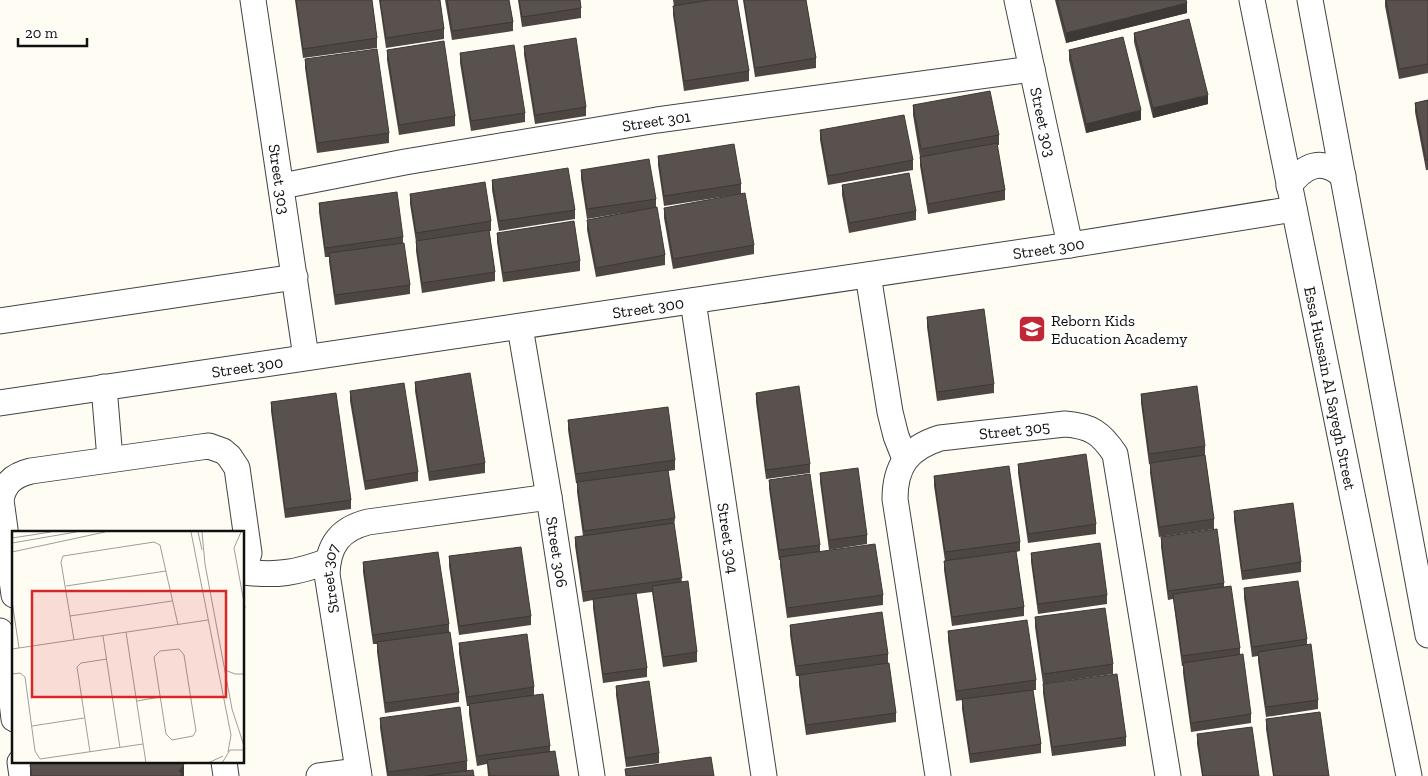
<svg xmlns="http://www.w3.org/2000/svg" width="1428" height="776" viewBox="0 0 1428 776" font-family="'Zilla Slab',serif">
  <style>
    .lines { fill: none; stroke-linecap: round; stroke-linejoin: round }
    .minor-casing { stroke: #434343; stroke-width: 27 }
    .minor { stroke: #fff; stroke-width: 25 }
    .wall { fill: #4d4642 }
    .shaded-wall { fill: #3e3936 }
    .building { fill: #59514d; stroke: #3e3936 }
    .labels { text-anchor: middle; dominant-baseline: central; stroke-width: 5; stroke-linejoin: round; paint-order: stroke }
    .street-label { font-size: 16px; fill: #101010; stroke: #fff }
    .poi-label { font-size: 16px; fill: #101010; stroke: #fff; text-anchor: start }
    .inset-road { fill: none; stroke: #9f9e99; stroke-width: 1 }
    .view { fill: #d62828; fill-opacity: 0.15; stroke: #d62828; stroke-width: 2.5 }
    .inset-edge { fill: none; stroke: #101010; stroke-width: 2.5 }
  </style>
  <rect width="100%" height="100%" fill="#fffcf4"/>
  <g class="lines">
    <g class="minor-casing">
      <g id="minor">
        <path id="s1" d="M253,0L306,357"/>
        <path id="s2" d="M1017,0L1070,245"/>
        <path id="s3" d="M1252,0L1409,776"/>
        <path d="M1310,0L1428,635"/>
        <path id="s4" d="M282,186L405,162L657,120L1032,69"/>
        <path d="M1289,186C1304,165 1322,157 1343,176"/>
        <path d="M868,275L890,412L896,436L905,459"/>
        <path id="s5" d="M693,301L764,776"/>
        <path d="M0,321L295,277"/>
        <path id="s6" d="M520,327L549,497L592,776"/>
        <path d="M104,387L110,459"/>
        <path id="s7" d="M0,403L1070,245L1294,209"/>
        <path d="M244,572C276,576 297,573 328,561"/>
        <path d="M14,595L1,500C4,483 14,475 31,471L201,447L209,446L223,451L229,456L237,468L249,553L244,571"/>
        <path d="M0,631L5,644L14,719"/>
        <path d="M20,762L22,776"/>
        <path d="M224,762L226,776"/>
        <path d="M319,776L358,771"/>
        <path id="s8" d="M359,776L327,574C328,545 340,529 368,522L549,497"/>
        <path id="s9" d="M938,776L895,499C895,466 908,448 940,438L1065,424C1091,426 1101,433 1115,454L1168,776"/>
      </g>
    </g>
    <use href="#minor" class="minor"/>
  </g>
  <g class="wall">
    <path d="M295,0H372L377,38V48L303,58Z"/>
    <path d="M379,0H440L444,29V39L386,48Z"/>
    <path d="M445,0H509L513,22V31L452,40Z"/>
    <path d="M518,0H580L581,8V18L522,27Z"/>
    <path d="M673,0H737L749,71V81L684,91L673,15V6H674Z"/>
    <path d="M743,0H806L816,58V68L755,77Z"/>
    <path d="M1055,0H1186L1187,13L1066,43Z"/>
    <path d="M1385,0H1428V73L1399,79L1385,6Z"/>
    <path d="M1134,33L1208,104L1153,118L1134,42Z"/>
    <path d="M524,46L586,107V116L535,124L524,55Z"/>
    <path d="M387,50L455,116V126L399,135L387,60Z"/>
    <path d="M1069,50L1141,120L1086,133L1069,60Z"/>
    <path d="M460,53L525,113V122L471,131L460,63Z"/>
    <path d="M305,59L389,133V143L317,153L305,68Z"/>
    <path d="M1428,100V170H1426L1415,112V103Z"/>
    <path d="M913,105L999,135V145H997L1005,190V200L928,214L920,166V157L913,115Z"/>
    <path d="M820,130L913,160V170L828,185L820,140Z"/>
    <path d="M658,156L741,184V194L664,206L658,165Z"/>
    <path d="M581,170L656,199V208L665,255V265L596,277L587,230V220L629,212L587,219L581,179Z"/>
    <path d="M492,180L575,210V219L499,231L492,190Z"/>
    <path d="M842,185L916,211V220L849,233L842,195Z"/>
    <path d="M410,194L491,221V231H489L495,272V281L422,293L416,251V242L410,204Z"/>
    <path d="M319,203L403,237V243L410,285V294L335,305L329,262V257H325L319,212Z"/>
    <path d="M664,208L754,245V254L673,269L664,218Z"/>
    <path d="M497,233L580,261V271L503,282L497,242Z"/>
    <path d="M927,317L994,384V393L937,401L927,327Z"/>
    <path d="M415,382L485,463V473L429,481L415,391Z"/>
    <path d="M350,391L418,472V481L365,490L350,401Z"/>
    <path d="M756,393L810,464V473L766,479L756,402Z"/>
    <path d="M1141,394L1205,446V455L1214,519V529L1159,537L1150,473V464H1149L1141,403Z"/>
    <path d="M271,402L351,500V509L285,518L271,411Z"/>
    <path d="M568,420L675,460V470L668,471L675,518L674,527L682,582L697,652V662L663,667L652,592L636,594L647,668V677L603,683L593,608V600L583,602L575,546V537L583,536L577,492V483H576L568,430Z"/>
    <path d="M1018,464L1096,524V534L1028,543L1018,473Z"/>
    <path d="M820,473L867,535V544L829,550L820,482Z"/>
    <path d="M934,476L1020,542V551L1016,552L1024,607V616L952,626L944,570V561H945L934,486Z"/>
    <path d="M769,480L820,545V551L883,595V605L787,618L780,566V560H779L769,489Z"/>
    <path d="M1234,511L1301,562V572L1242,580L1234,520Z"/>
    <path d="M1161,537L1224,583V587L1240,648V655L1251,714V723L1191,732L1183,673V666H1182L1173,599L1168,600L1161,547Z"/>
    <path d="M1031,553L1107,595V604L1038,614L1031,562Z"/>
    <path d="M449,556L531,616V625L459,635L449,566Z"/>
    <path d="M363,562L449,624V632L459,693V702L385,713L377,652V644H373L363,572Z"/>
    <path d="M1244,588L1307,639V645L1318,700V709L1266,717L1258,661V656L1252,657L1244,598Z"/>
    <path d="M1035,617L1113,664V674L1043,684L1035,627Z"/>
    <path d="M790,625L888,654V663L896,713V722L806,735L799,685V676H796L790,635Z"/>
    <path d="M948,631L1036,680V690H1033L1041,744V753L970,763L962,709V700L956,701L948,640Z"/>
    <path d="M459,643L534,687V695L550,746V752L559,776H488L487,764L477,766L469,714V706H467L459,653Z"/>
    <path d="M1043,684L1126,737V746L1052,756L1043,693Z"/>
    <path d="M616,686L659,753V763L626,767L616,695Z"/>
    <path d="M380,718L467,761V770L474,776H387L380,728Z"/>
    <path d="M1266,719L1329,776H1273L1266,729Z"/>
    <path d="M1197,734L1259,776H1202L1197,744Z"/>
    <path d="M30,765L184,776H30Z"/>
  </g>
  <g class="shaded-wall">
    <path d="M1187,3V13L1066,43V33Z"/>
    <path d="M1208,95V104L1153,118V108Z"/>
    <path d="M1141,110V120L1086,133V124Z"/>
    <path d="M184,764V776H179V771Z"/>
  </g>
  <g class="building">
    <path d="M296,0H372L377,38L303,49Z"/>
    <path d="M380,0H440L444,29L386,38Z"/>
    <path d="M447,0H509L513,22L452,31Z"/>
    <path d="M519,0H580L581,8L522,17Z"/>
    <path d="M710,0H737L749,71L684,81L673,6Z"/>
    <path d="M744,0H806L816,58L755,68Z"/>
    <path d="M1057,0H1186L1187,3L1066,33Z"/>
    <path d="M1386,0H1428V64L1399,69Z"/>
    <path d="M1189,19L1208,95L1153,108L1134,33Z"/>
    <path d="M1123,37L1141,110L1086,124L1069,50Z"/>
    <path d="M576,38L586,107L535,115L524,46Z"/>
    <path d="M444,41L455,116L399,125L387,50Z"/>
    <path d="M514,45L525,113L471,121L460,53Z"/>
    <path d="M377,49L389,133L317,143L305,59Z"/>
    <path d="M990,91L999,135L921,149L913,105Z"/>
    <path d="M1428,100V160H1426L1415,103Z"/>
    <path d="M904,115L913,160L828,176L820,130Z"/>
    <path d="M997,143L1005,190L928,204L920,157Z"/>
    <path d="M734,144L741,184L664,196L658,156Z"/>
    <path d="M649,159L656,199L587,209L581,170Z"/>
    <path d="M568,168L575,210L499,221L492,180Z"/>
    <path d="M909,173L916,211L849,223L842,185Z"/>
    <path d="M485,182L491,221L416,233L410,194Z"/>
    <path d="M397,192L403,237L325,248L319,203Z"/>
    <path d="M745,193L754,245L673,259L664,208Z"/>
    <path d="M657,207L665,255L596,268L587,220Z"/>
    <path d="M574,221L580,261L503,273L497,233Z"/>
    <path d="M489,230L495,272L422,283L416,241Z"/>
    <path d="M404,243L410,285L335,295L329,253Z"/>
    <path d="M984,309L994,384L937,392L927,317Z"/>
    <path d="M470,373L485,463L429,472L415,382Z"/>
    <path d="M404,383L418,472L365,481L350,391Z"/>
    <path d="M799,386L810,464L766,470L756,393Z"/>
    <path d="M1197,386L1205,446L1149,454L1141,394Z"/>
    <path d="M336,393L351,500L285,509L271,402Z"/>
    <path d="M668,407L675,460L576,474L568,420Z"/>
    <path d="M1086,454L1096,524L1028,534L1018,464Z"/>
    <path d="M1205,455L1214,519L1159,527L1150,463Z"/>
    <path d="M1009,466L1020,542L945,552L934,476Z"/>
    <path d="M858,468L867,535L829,540L820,473Z"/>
    <path d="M668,470L675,518L584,531L577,482Z"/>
    <path d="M810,474L820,545L779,550L769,480Z"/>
    <path d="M1293,503L1301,562L1242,571L1234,511Z"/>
    <path d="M674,523L682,578L583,592L575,537Z"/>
    <path d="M1217,529L1224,583L1168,591L1161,537Z"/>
    <path d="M1100,543L1107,595L1038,604L1031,553Z"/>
    <path d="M875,544L883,595L787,608L780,557Z"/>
    <path d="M521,547L531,616L459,626L449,556Z"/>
    <path d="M1016,551L1024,607L952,617L944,561Z"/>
    <path d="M438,552L449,624L373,635L363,562Z"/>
    <path d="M688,581L697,652L663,657L652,586Z"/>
    <path d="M1298,581L1307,639L1252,647L1244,588Z"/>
    <path d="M1231,586L1240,648L1182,656L1173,594Z"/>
    <path d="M636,593L647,668L603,674L593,599Z"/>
    <path d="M1105,608L1113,664L1043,674L1035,617Z"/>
    <path d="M882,612L888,654L796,666L790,625Z"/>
    <path d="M1027,620L1036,680L956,691L948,631Z"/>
    <path d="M450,632L459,693L385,703L377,642Z"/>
    <path d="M527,634L534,687L467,697L459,643Z"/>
    <path d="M1311,644L1318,700L1266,707L1258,652Z"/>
    <path d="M1243,654L1251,714L1191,723L1183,663Z"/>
    <path d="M889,663L896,713L806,725L799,675Z"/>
    <path d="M1117,674L1126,737L1052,747L1043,684Z"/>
    <path d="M649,681L659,753L626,758L616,686Z"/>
    <path d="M1033,690L1041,744L970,754L962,699Z"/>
    <path d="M543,694L550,746L477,756L469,704Z"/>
    <path d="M460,707L467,761L388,772L380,718Z"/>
    <path d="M1320,712L1329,776H1274L1266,719Z"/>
    <path d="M1252,727L1259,776H1203L1197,734Z"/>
    <path d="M555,751L559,776H490L487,760Z"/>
    <path d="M711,757L714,776H626L625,769Z"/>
    <path d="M33,762H182L184,764L179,771L182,774L180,776H32L30,765Z"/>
    <path d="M473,770L474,776H426Z"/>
  </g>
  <defs>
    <g id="school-square" transform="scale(1.4375)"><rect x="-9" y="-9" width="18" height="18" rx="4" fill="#c12837" stroke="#fff"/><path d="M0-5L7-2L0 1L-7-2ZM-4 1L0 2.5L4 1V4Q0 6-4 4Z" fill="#fff"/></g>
  </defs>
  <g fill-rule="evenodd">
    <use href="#school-square" x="1032" y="329"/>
  </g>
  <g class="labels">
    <g class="street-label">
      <text stroke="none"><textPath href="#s4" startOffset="380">Street 301</textPath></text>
      <text stroke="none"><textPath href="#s2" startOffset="125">Street 303</textPath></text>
      <text stroke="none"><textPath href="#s1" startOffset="181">Street 303</textPath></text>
      <text stroke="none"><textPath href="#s7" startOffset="1060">Street 300</textPath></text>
      <text stroke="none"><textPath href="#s7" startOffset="655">Street 300</textPath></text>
      <text stroke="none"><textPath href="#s7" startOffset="250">Street 300</textPath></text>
      <text stroke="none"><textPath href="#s3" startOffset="396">Essa Hussain Al Sayegh Street</textPath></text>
      <text stroke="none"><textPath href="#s9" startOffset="438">Street 305</textPath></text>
      <text stroke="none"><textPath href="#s5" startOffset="240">Street 304</textPath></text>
      <text stroke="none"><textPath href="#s6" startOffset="228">Street 306</textPath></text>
      <text stroke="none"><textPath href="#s8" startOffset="200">Street 307</textPath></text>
    </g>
    <g class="poi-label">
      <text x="1051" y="320">Reborn Kids<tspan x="1051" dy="18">Education Academy</tspan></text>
    </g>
  </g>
  <g transform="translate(12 531)">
    <rect width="232" height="232" fill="#fffcf4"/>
    <path class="inset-road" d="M179,1L219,204L216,221M186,1L190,19M190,1L193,33M229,1L222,17L233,77M0,7L39,1M0,12L64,1M0,21L93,1M193,33L220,178L233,218M54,55L154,40M0,70L7,117M58,85L160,70M114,101L134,232M91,105L108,217M62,109L49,31L51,25L142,11L148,14L166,94M0,118L196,89M167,118L172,124L184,200L181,205L160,209L154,203L142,126L148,120ZM213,139L223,143H233M0,143L8,142L13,146L23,220L28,228L131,213M125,170L148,166M20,195L72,187M78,221L65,136L69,132L95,128M196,232L211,225M210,232L218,219H232"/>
    <path class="view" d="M20,60H214V166H20Z"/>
    <rect width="232" height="232" class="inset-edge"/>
  </g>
  <path d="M18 38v8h69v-8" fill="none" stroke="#101010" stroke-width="2.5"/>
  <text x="25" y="38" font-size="15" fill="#101010" stroke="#ffffff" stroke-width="4" paint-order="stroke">20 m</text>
</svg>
